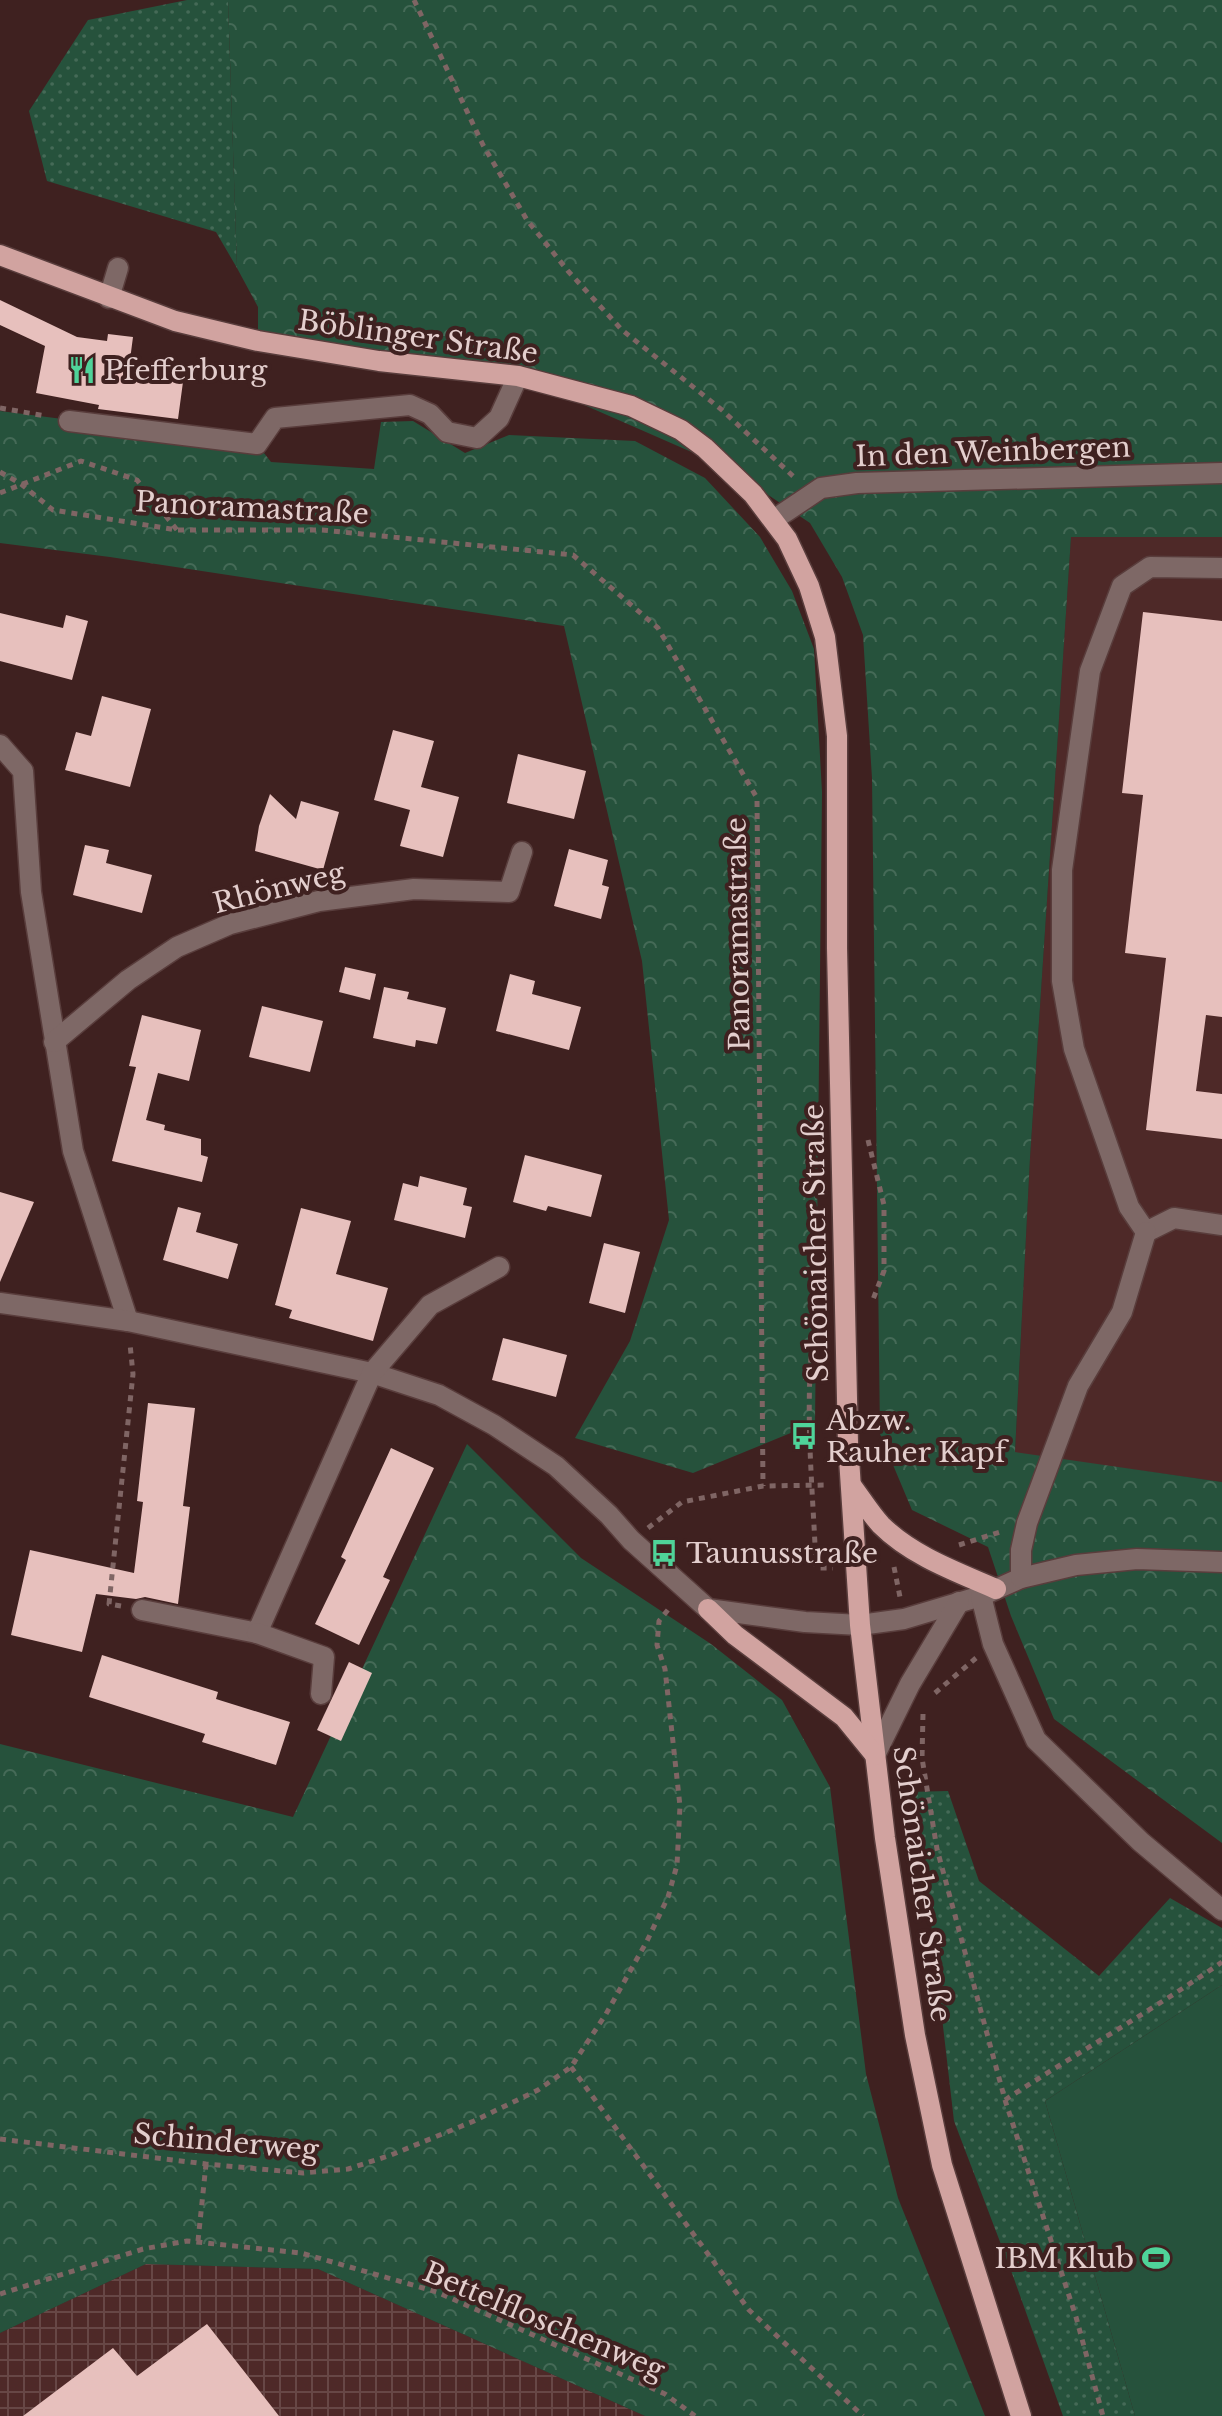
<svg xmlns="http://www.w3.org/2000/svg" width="1222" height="2416" viewBox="0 0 1222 2416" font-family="'Libre Baskerville',serif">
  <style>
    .built { fill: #4e2928 }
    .industrial { fill: url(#industrial-grid) }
    .grass { fill: url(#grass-dots) }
    .forest { fill: url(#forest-crowns) }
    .pitch { fill: #26523c }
    .building { fill: #e7c0bd }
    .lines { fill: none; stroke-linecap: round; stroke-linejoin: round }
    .minor-casing { stroke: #593d3c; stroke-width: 23 }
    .major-casing { stroke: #593d3c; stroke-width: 23 }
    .path { stroke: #7f6564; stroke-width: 5; stroke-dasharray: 6 6; stroke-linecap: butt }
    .minor { stroke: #7e6866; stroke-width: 20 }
    .major { stroke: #d1a3a0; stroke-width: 20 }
    .labels { text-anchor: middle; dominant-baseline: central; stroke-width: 8; stroke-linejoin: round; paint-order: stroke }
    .street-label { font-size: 28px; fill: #e3cecd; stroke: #3f2120 }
    .poi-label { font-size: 28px; fill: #e3cecd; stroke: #3f2120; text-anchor: start }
  </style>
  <defs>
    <pattern id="industrial-grid" width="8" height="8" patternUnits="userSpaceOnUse" patternTransform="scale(2)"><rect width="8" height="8" fill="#4e2928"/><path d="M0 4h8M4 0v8" fill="none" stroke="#674746"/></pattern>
    <pattern id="grass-dots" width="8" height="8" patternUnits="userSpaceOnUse" patternTransform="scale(2)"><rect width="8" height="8" fill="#26523c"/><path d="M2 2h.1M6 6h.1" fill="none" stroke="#456a57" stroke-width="1.8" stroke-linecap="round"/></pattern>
    <pattern id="forest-crowns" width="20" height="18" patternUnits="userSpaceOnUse" patternTransform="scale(2)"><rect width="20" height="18" fill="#26523c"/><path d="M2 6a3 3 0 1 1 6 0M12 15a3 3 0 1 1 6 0" fill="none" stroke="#456a57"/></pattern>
  </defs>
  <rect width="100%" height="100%" fill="#3f2120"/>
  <path class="built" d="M1071,536L1222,537V1482L1015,1453L1030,1158Z"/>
  <path class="industrial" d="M146,2264L318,2269L645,2416H0V2333Z"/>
  <g class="grass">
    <path d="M187,0H228L237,268L216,232L47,181L29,111L88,20Z"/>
    <path d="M948,1791L979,1881L1099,1976L1170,1898L1222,1928V1985L1045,2101L1135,2416H1063L1013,2276L954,2121L930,1914L908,1792Z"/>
  </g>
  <g class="forest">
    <path d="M228,0H1222V537H1071L1030,1158L1015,1452L1222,1482V1843L1054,1719L1011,1616L988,1547L912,1510L880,1434L872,778L863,635L842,577L810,523L728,468L518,376L258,341V307L237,268Z"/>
    <path d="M0,411L257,444L271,462L374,469L381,422L413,421L465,453L509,435L635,441L705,478L760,537L792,591L814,649L822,792L815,1423L693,1473L575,1438L630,1341L669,1220L642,961L564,626L110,557L0,543Z"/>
    <path d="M467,1444L581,1558L711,1644L782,1700L830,1787L866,2074L898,2198L985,2416H645L318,2269L146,2264L0,2333V1744L293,1817Z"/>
  </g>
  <path class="pitch" d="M1222,1985V2416H1135L1045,2101Z"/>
  <g class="building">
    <path d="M0,300L77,337L107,341L108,334L133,337L128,375L183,382L178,419L98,409L99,405L36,393L45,346L0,325Z"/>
    <path d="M1143,612L1222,621V1017L1206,1015L1196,1091L1222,1094V1139L1146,1130L1166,958L1125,953L1143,795L1122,793Z"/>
    <path d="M0,613L63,628L66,615L88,621L72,680L0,661Z"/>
    <path d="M102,696L151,709L130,787L65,770L76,732L91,736Z"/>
    <path d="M393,730L434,741L421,787L459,797L443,857L400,846L410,810L374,800Z"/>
    <path d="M518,754L586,771L574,819L507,803Z"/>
    <path d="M270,794L296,819L301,801L339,812L323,870L255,851L259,826Z"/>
    <path d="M85,845L109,850L106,863L152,875L142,913L73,895Z"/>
    <path d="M569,849L608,860L602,885L609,887L601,919L554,906Z"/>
    <path d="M345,967L376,974L370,1000L339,992Z"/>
    <path d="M510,974L535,981L532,994L581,1007L569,1050L496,1031Z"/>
    <path d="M384,987L409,992L407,999L446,1008L437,1044L416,1040L415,1047L373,1038Z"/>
    <path d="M262,1006L323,1021L310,1072L249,1057Z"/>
    <path d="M142,1015L201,1030L189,1081L158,1073L146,1120L165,1125L164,1130L201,1139V1155L208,1157L202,1182L112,1161L136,1067L129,1066Z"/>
    <path d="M525,1155L602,1175L591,1217L548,1206L546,1211L513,1202Z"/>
    <path d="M420,1176L467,1188L463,1205L472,1207L465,1238L394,1220L403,1183L418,1187Z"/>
    <path d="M0,1192L34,1202L0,1282Z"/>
    <path d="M178,1207L201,1213L196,1232L238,1244L228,1279L163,1260Z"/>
    <path d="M301,1208L351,1221L336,1274L388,1288L373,1341L289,1318L292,1310L275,1305Z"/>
    <path d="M604,1243L640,1252L625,1313L589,1303Z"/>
    <path d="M503,1338L567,1355L556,1397L492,1380Z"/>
    <path d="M148,1403L195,1408L183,1506L190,1507L178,1604L145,1597L136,1599L96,1594L82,1652L11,1635L30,1550L134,1573L143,1502L137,1501Z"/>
    <path d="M391,1448L434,1468L383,1577L390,1580L359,1645L315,1624L346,1560L341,1557Z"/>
    <path d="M102,1655L218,1692L216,1699L290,1722L276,1765L202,1742L205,1734L89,1697Z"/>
    <path d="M349,1662L372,1673L341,1741L317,1730Z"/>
    <path d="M207,2324L279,2416H23L113,2348L137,2376Z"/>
  </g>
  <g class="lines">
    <g class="minor-casing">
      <g id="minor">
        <path d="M109,298L118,268"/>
        <path d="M69,421L257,444L275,418L410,405L430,414L447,432L477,438L499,418L518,376"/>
        <path d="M775,519L821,488L857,483L1222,473"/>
        <path d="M1222,568L1150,567L1122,586L1090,671L1062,870V981L1074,1049L1129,1207L1146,1232L1174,1218L1222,1225"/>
        <path d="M0,745L23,771L31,892L73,1151L128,1321"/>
        <path d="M54,1042L128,980L177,947L230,924L319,901L414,889L509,892L522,852"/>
        <path d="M0,1303L128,1321L372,1373L439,1395L494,1425L556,1466L609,1515L631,1540L708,1609L805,1622L860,1625L904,1619L981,1596L1021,1578L1076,1565L1137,1559L1222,1562"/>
        <path d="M1021,1578V1550L1027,1523L1078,1386L1122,1312L1146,1232"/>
        <path d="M981,1596L993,1644L1036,1740L1141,1842L1222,1910"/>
        <path d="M142,1610L257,1633L372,1373L430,1305L499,1267"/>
        <path d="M257,1633L324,1657L321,1694"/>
        <path d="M875,1755L910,1684L959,1602"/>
      </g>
    </g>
    <g class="major-casing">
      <g id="major">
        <path d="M0,255L175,321L258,341L379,361L518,376L631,406L681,430L705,448L753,494L787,539L809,586L825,637L837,736V948L848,1443L860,1625L885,1838L915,2035L942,2165L1021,2416"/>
        <path d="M851,1485C861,1498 870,1513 881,1525C912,1556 957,1572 996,1589"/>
        <path d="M708,1609L735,1635L844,1717L875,1755"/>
      </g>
    </g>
    <g class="path">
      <path d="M414,0L483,145L527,220L568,271L622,330L722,410L795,478"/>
      <path d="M0,408L46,416"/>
      <path d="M0,472L21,484L53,510L177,530H322L573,555L658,628L757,798L763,1486"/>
      <path d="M0,493L81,461L137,480L177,530"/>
      <path d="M868,1140L884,1205V1271L872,1302"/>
      <path d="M815,1321C803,1402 813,1486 816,1568H833"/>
      <path d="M648,1528L682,1502L763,1486L828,1485"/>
      <path d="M959,1545L1003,1531"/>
      <path d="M894,1567L900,1597"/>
      <path d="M121,1606L109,1604L133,1374L130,1344"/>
      <path d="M935,1693L976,1658"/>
      <path d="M923,1714L922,1758L937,1849L1005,2100L1076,2317L1103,2416"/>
      <path d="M571,2067L749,2310L863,2416"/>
      <path d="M1005,2100C1077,2053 1151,2011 1222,1962"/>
      <path d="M0,2139L206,2164L303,2173L348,2169L391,2155L474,2121L538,2090L571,2067L606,2014L647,1941L668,1897L677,1865L680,1806L665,1669L657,1645L659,1621L671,1606"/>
      <path d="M198,2241L206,2164"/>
      <path d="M0,2294L143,2249L187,2241L301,2253L437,2292L665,2394L695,2416"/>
    </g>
    <use href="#minor" class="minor"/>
    <use href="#major" class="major"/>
  </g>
  <defs>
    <g id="restaurant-bare" transform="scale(2.16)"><path d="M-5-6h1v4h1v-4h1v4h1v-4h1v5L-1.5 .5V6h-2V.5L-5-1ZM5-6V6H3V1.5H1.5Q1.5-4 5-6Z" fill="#4fd399" stroke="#3f2120" stroke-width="2.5" paint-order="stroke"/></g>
    <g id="bus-bare" transform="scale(2.16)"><path d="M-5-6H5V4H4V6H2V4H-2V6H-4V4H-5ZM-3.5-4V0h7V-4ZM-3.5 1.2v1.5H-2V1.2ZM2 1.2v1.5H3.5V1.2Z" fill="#4fd399" stroke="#3f2120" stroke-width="2.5" paint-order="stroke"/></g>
    <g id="stadium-bare" transform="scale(2.16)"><path d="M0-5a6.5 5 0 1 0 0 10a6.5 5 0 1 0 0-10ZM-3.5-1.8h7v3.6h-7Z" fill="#4fd399" stroke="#3f2120" stroke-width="2.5" paint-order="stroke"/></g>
  </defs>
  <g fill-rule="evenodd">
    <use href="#restaurant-bare" x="82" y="370"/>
    <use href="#bus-bare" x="804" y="1436"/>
    <use href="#bus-bare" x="664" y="1553"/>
    <use href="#stadium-bare" x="1156" y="2258"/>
  </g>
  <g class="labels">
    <g class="street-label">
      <text transform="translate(418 337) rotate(8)">Böblinger Straße</text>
      <text transform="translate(993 452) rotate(-2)">In den Weinbergen</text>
      <text transform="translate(252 508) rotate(3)">Panoramastraße</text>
      <text transform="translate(279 888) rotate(-14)">Rhönweg</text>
      <text transform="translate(738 934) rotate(-91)">Panoramastraße</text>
      <text transform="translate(816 1243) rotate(-91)">Schönaicher Straße</text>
      <text transform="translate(922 1884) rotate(82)">Schönaicher Straße</text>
      <text transform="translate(226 2142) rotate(5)">Schinderweg</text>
      <text transform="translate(544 2321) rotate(23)">Bettelfloschenweg</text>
    </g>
    <g class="poi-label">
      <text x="104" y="370">Pfefferburg</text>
      <text x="826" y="1420">Abzw.<tspan x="826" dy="32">Rauher Kapf</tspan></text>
      <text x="686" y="1553">Taunusstraße</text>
      <text x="1134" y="2258" text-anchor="end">IBM Klub</text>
    </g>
  </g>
</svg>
